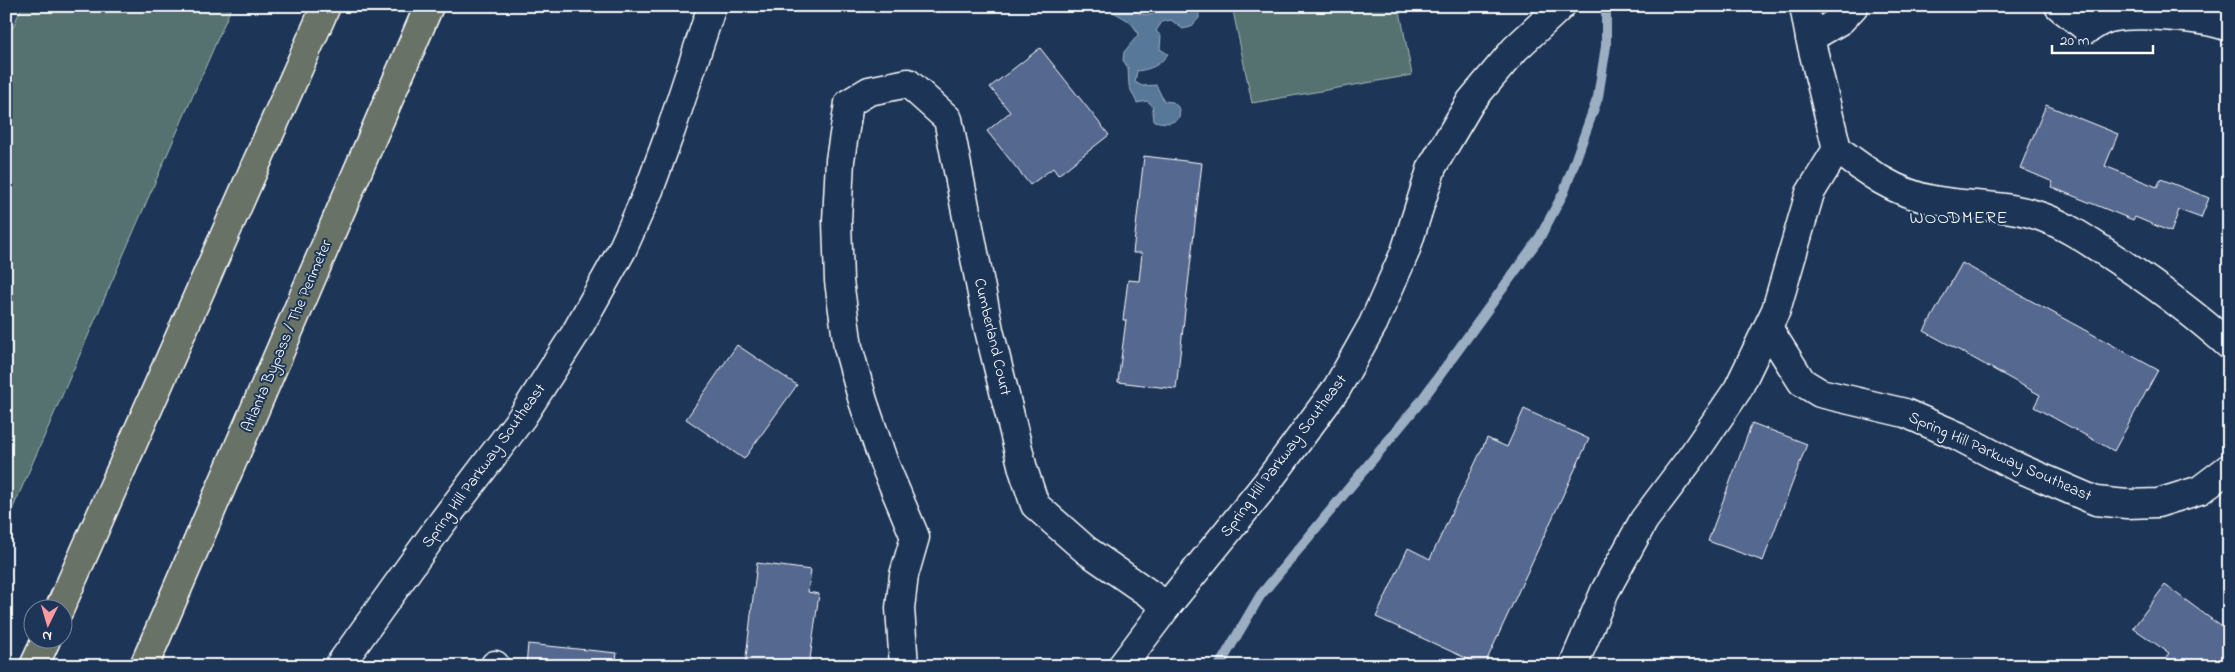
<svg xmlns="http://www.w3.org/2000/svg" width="2235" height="672" viewBox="0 0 2235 672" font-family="'Indie Flower',sans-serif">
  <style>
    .built { fill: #2e4468 }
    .green { fill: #547270; stroke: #aab8b8 }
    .water { fill: #597899; stroke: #9baec2 }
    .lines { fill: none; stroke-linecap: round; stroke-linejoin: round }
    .stream { stroke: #9baec2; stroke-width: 10 }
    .building { fill: #54688f; stroke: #fff }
    .minor-casing { stroke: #fff; stroke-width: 31 }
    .tertiary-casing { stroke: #fff; stroke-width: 31 }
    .motorway-casing { stroke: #fff; stroke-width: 31 }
    .minor { stroke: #1d3557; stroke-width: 28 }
    .tertiary { stroke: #1d3557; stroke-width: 28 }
    .motorway { stroke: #697266; stroke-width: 28 }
    .labels { text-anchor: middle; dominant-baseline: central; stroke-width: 4; stroke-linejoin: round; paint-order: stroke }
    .street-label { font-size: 16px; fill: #fff; stroke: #1d3557 }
    .neighbourhood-label { font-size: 18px; letter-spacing: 1px; fill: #fff; stroke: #1d3557 }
  </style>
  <rect width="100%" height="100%" fill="#1d3557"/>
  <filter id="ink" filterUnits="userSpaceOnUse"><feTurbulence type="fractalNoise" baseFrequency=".02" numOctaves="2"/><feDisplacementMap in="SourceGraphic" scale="10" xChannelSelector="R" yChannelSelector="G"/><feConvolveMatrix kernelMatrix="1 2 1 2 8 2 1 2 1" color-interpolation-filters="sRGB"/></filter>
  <g filter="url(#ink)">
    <path class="built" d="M6,6H22L6,44Z"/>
    <g class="green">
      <path d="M22,6H232L6,524V44Z"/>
      <path d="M1232,6H1399L1412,75L1252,103Z"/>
    </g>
    <path class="water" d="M1085,6H1130L1138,13L1148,15L1153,14L1160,6H1199V18L1191,27L1183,29L1171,20L1162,22L1156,31L1161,36L1160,49L1168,54C1159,66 1151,69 1137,71L1135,82L1142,86L1156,85L1164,101L1173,102L1180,109L1179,118C1170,125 1165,123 1154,121L1152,105L1147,101L1137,103L1129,86L1128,68L1123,60L1124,52L1138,35C1133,19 1121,18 1109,9C1100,12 1092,14 1085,6Z"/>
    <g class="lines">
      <path class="stream" d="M1219,666L1260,596L1421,401L1540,237L1564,192L1598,97L1606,46V6"/>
    </g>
    <g class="building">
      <path d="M1689,6H1717V10Z"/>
      <path d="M1040,48L1109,135L1058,175L1053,168L1030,185L987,131L1010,112L990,87Z"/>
      <path d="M2046,105L2118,134L2105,166L2157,187L2161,179L2209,198L2201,218L2179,210L2171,232L2135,217L2133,220L2051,187L2053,182L2020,168Z"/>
      <path d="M1144,156L1202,163L1176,389L1118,382L1126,320H1123L1128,280L1139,281L1142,253H1133Z"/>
      <path d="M1962,263L2158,370L2114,451L2034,407L2040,395L1924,331Z"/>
      <path d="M737,345L797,385L744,459L686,419Z"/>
      <path d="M1524,409L1589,439L1484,666H1483L1376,617L1408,548L1430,559L1487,438L1507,447Z"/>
      <path d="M1752,423L1807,444L1763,561L1708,541Z"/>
      <path d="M757,563L811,570L808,592L819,594L809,666H745Z"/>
      <path d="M2165,585L2229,632V666H2178L2166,657L2169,653L2133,628Z"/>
      <path d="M528,644L617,653L615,666H526Z"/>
    </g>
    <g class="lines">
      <g class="minor-casing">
        <g id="minor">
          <path d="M2059,6L2088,29C2094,25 2102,20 2109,18C2136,12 2203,17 2229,27"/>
          <path d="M1810,38L1841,20L1854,6"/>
          <path d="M1837,149C1867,172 1895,193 1933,200C1970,207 2010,204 2045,218C2068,227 2088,241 2108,254C2151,282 2191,311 2229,345"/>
          <path d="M1768,328L1802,382L1820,393L1905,413L1958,436L2017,467L2096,501L2127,504L2158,503L2200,490L2229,468"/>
          <path d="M495,666V665"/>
          <path d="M904,666L900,608L904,575L915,537L884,463L863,401L848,347L839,281L837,221L840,160L849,103L869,91L908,83L948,119L989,330L1023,469L1035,505L1086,550L1167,606"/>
          <path d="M1122,666L1167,606L1266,484L1337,388L1373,324L1405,252L1432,167L1471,101L1515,49L1561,6"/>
          <path d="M1573,666L1605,591L1644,520L1693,455L1738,389L1776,310L1810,193L1837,149L1810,38L1804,6"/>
        </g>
      </g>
      <g class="tertiary-casing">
        <path id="tertiary" d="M339,666L438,528L522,417L575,334L622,250L649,190L671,130L712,6"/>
      </g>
      <g class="motorway-casing">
        <g id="motorway">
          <path d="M59,610L326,6"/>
          <path d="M34,666L46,640"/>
          <path d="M144,666L429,6"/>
        </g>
      </g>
      <use href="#minor" class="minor"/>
      <use href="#tertiary" class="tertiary"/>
      <use href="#motorway" class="motorway"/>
    </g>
  </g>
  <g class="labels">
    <g class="street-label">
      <text transform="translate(287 336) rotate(-67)">Atlanta Bypass / The Perimeter</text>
      <text transform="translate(992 337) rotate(77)">Cumberland Court</text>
      <text transform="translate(1284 456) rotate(-53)">Spring Hill Parkway Southeast</text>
      <text transform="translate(2000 457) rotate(24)">Spring Hill Parkway Southeast</text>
      <text transform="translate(484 466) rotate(-54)">Spring Hill Parkway Southeast</text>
    </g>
    <g class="neighbourhood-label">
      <text x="1959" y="219">WOODMERE</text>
    </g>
  </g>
  <rect width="2235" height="672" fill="none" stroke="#1d3557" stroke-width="25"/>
  <rect x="12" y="12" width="2210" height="647" fill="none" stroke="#fff" stroke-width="2" filter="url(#ink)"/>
  <g transform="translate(48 624) rotate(185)"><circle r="24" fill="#1d3557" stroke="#77869a"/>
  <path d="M0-4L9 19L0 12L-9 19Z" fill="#ff9aa2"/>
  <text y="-8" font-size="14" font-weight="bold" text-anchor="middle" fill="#ffffff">N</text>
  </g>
  <path d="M2052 45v8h101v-8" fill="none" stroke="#ffffff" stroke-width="2.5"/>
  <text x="2060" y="45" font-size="15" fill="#ffffff" stroke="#1d3557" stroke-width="4" paint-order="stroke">20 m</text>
</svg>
